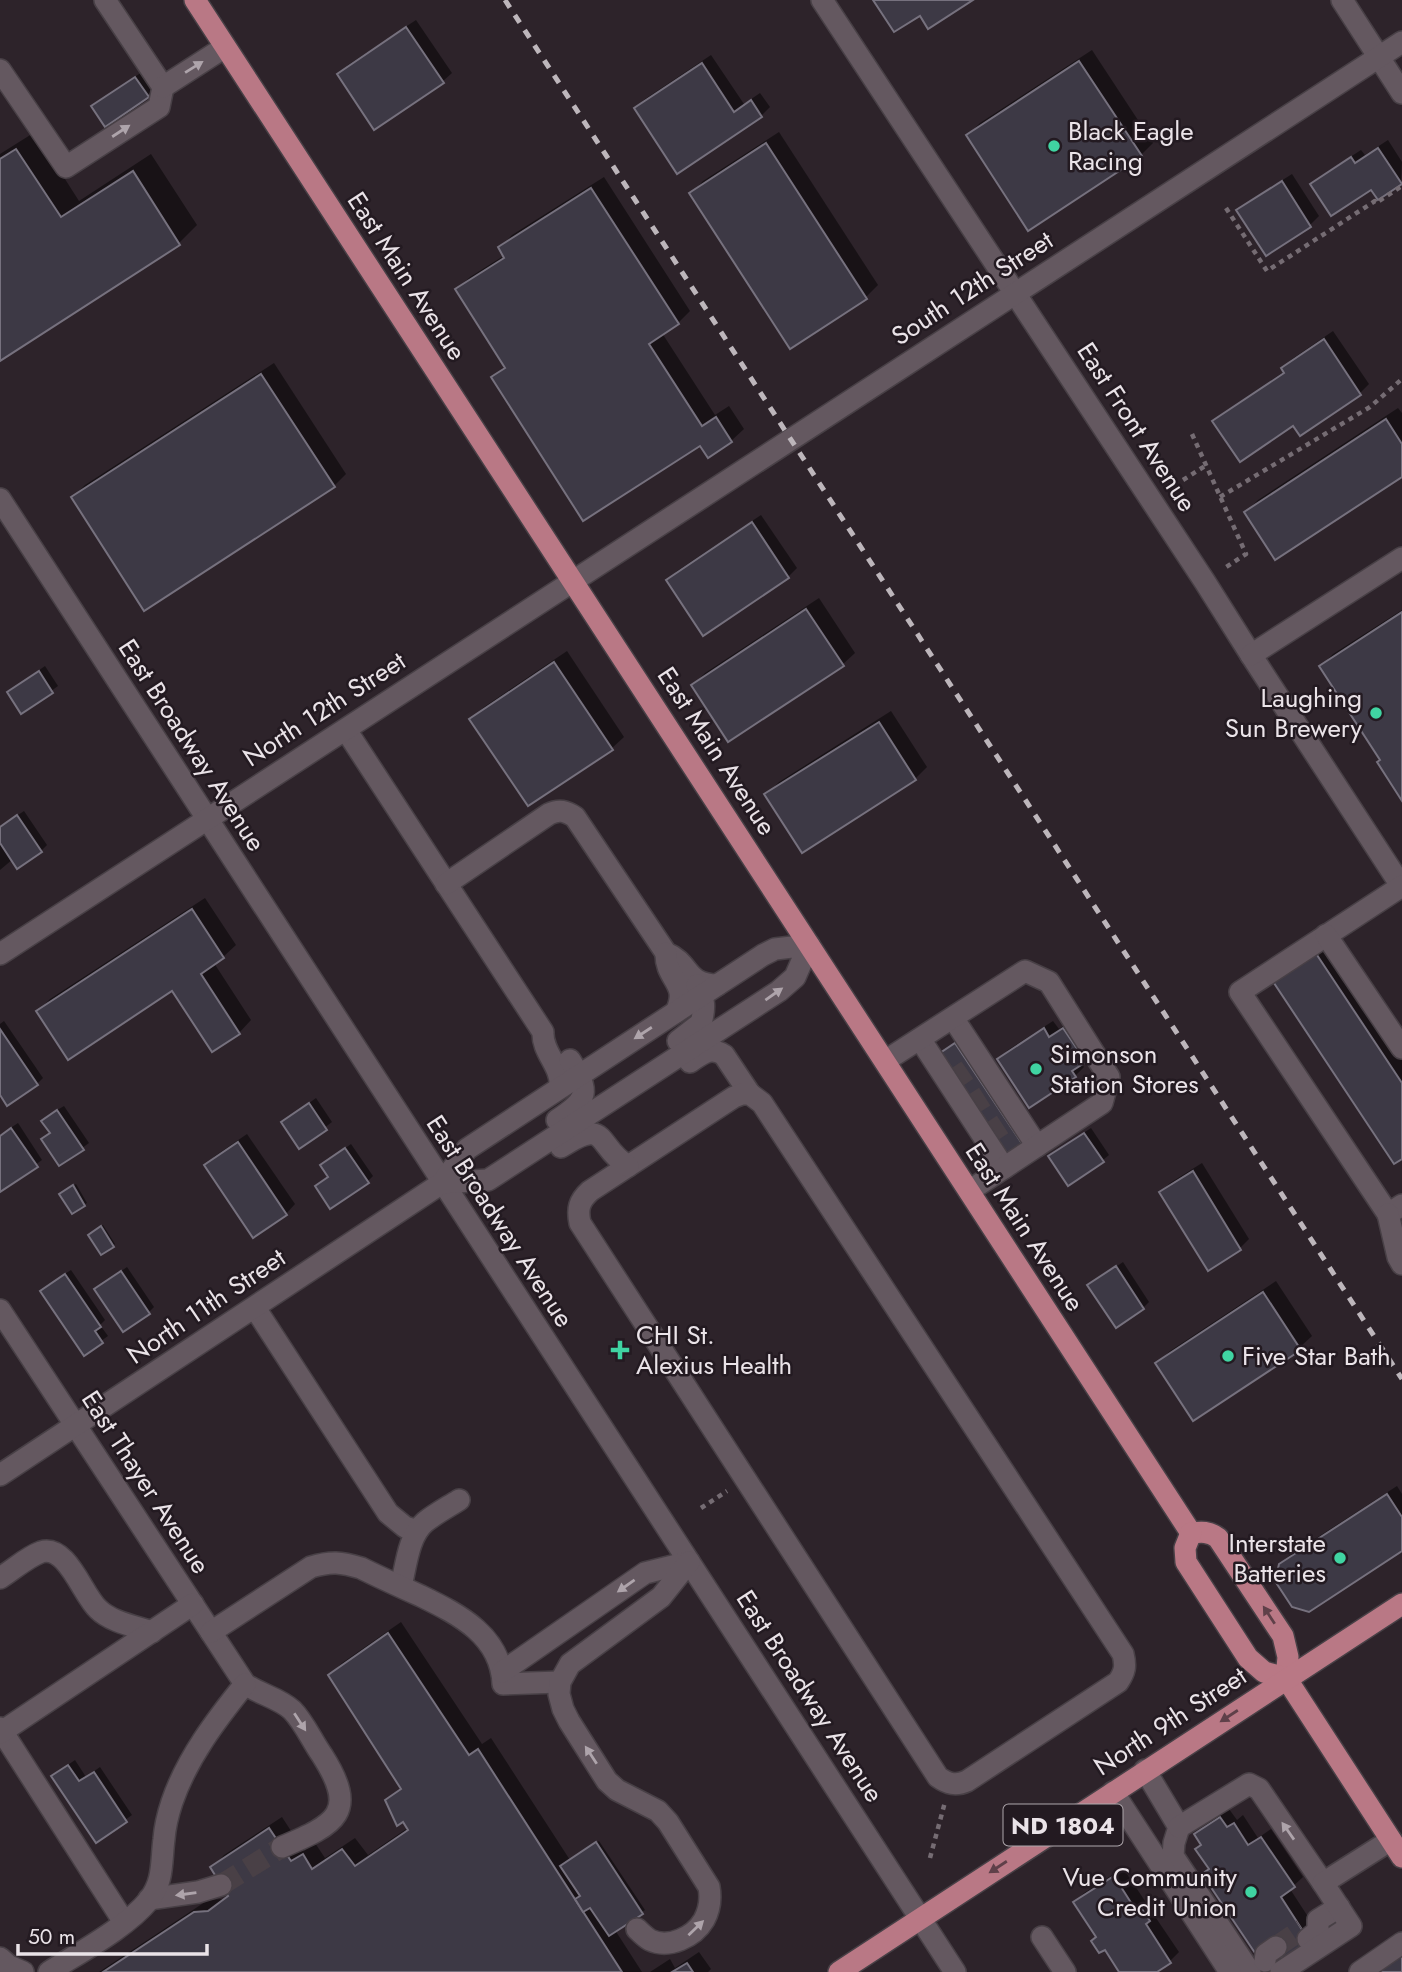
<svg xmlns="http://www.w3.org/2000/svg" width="1402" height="1972" viewBox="0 0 1402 1972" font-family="Jost,sans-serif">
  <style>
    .shadow { fill: #0007 }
    .building { fill: #3d3945; stroke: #76717e; stroke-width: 2 }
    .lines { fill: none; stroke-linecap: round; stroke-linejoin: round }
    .minor-tunnel { stroke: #494046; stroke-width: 21; stroke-dasharray: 21 10; stroke-linecap: butt }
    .minor-casing { stroke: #484046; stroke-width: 24 }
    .major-casing { stroke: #484046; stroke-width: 24 }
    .path { stroke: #756c73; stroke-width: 4.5; stroke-dasharray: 5 5; stroke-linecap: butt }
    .minor { stroke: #645860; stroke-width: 21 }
    .major { stroke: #b97885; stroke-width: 21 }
    .rail { stroke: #bdb6bb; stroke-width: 5; stroke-dasharray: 9 9; stroke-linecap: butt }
    .oneway { fill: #aea4ab }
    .oneway2 { fill: #5f4049 }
    .poi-dot { fill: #40d4a2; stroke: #231a21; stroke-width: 2.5 }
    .labels { text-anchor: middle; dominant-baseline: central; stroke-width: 5; stroke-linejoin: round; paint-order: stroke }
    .shield { fill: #231a21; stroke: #aea7ac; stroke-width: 2 }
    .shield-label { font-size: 24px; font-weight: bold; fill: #eae3e8 }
    .poi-label { font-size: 26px; fill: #eae3e8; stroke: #231a21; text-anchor: start }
    .street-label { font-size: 26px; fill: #eae3e8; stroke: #231a21 }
  </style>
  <rect width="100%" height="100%" fill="#2d232a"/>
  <g class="shadow">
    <path d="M416,20L452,73L442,82L339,74L348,65Z"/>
    <path d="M1092,50L1153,143L1141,155L968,135L980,123Z"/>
    <path d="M711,55L744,104L760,93L770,107L761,116L636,109L645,99Z"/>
    <path d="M142,72L154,90L106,125L99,101Z"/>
    <path d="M35,132L79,201L151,154L197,225L179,243L0,359V154Z"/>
    <path d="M779,132L878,285L866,297L790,347L691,194L703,181Z"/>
    <path d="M1388,140L1402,162L1401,183L1372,187L1312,185L1321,176L1361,150L1365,155Z"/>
    <path d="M1292,174L1319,216L1310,225L1239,211L1248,202Z"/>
    <path d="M604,177L690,311L678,323L662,333L715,415L729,406L744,429L731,441L708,456L701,444L493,377L506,365L457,289L470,277L505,255L500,248L512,235Z"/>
    <path d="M1333,331L1369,384L1360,393L1300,434L1293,424L1215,421L1224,412L1285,371L1283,368L1292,359Z"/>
    <path d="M274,363L346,474L334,486L73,497L85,485Z"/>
    <path d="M1398,408L1402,413V475L1246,512L1258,500Z"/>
    <path d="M761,515L797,568L788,577L668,580L677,571Z"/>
    <path d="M819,598L855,653L842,665L693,685L705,673Z"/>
    <path d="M1402,610V798L1381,760L1321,666L1333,654Z"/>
    <path d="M567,651L624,737L611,749L472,719L484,707Z"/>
    <path d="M45,666L58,686L22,712L15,687Z"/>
    <path d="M891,711L927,767L915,779L766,795L779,782Z"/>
    <path d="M24,811L47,845L41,851L13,859L0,870V827Z"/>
    <path d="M205,898L236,945L223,957L214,963L251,1020L239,1033L173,989L38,1011L50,999Z"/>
    <path d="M1328,941L1402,1052V1157L1275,981Z"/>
    <path d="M1073,1020L1094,1052L1081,1063L1084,1067L1075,1076L999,1059L1008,1050L1053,1021L1059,1029Z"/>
    <path d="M4,1021L43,1078L37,1084L0,1091V1024Z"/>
    <path d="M958,1042L1024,1141L1001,1157L938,1055Z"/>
    <path d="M316,1098L332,1122L299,1147L283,1122Z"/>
    <path d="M64,1106L89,1143L60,1164L51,1132L49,1115Z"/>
    <path d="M18,1123L42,1160L0,1190V1135Z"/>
    <path d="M1091,1128L1109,1155L1103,1160L1056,1151Z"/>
    <path d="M247,1134L295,1204L286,1214L206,1165L215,1156Z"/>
    <path d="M351,1144L373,1176L367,1182L317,1186L329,1176L322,1165Z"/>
    <path d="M1202,1163L1249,1239L1240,1248L1208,1268L1161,1192L1170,1183Z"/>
    <path d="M76,1184L87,1203L73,1211L64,1192Z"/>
    <path d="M103,1225L115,1244L113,1246L92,1232Z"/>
    <path d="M1123,1262L1149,1302L1143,1308L1090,1285Z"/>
    <path d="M127,1267L154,1307L148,1313L96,1289Z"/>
    <path d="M71,1270L105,1320L100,1325L108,1336L84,1353L48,1285Z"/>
    <path d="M1276,1281L1312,1336L1299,1348L1157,1363L1170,1351Z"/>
    <path d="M1397,1486L1402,1494V1549L1281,1565L1290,1555Z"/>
    <path d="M401,1622L482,1744L491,1738L570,1860L599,1841L645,1910L615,1930L642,1972H99L208,1900L222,1899L229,1894L212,1868L224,1855L282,1817L304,1851L315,1843L325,1858L355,1838L368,1855L409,1827L387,1800L402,1787L330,1675L342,1663Z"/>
    <path d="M75,1760L86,1777L100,1767L132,1815L97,1840L59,1771Z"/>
    <path d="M1229,1809L1237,1820L1243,1815L1258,1838L1271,1829L1303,1877L1290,1889L1318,1932L1309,1941L1210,1868L1203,1844L1196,1834L1206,1825Z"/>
    <path d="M1123,1868L1147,1904L1152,1901L1158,1911L1154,1915L1179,1952L1170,1961L1154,1972H1121L1075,1902L1084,1893Z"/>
    <path d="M699,1952L711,1969L708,1972H650L670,1959L675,1968Z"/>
  </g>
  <g class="building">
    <path d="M873,0H973L928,29L920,16L894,32Z"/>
    <path d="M406,27L444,83L374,130L337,74Z"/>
    <path d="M1079,61L1142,156L1028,231L966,135Z"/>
    <path d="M702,63L734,112L751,100L762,117L677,174L634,108Z"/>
    <path d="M135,77L149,97L105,127L91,106Z"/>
    <path d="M766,143L867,299L790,349L689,193Z"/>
    <path d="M1378,148L1402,184L1378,200L1371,190L1331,216L1310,184L1351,157L1355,163Z"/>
    <path d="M16,149L61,217L133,171L180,245L0,361V159Z"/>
    <path d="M1282,181L1311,227L1266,256L1236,210Z"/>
    <path d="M591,188L679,324L649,344L702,426L716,417L732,442L708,458L700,446L583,521L491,377L505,368L455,289L504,258L498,247Z"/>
    <path d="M1324,339L1361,395L1300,436L1293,426L1240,462L1212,421L1284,373L1281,368Z"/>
    <path d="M261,374L335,487L144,611L71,497Z"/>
    <path d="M1386,419L1402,444V477L1275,560L1244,512Z"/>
    <path d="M752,522L789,578L703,636L666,580Z"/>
    <path d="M806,609L844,666L728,742L691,685Z"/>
    <path d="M1402,612V801L1377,762L1380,760L1319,666Z"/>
    <path d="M554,662L613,750L528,806L469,719Z"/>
    <path d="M39,671L53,693L21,714L7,692Z"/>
    <path d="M879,722L916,780L802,853L764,794Z"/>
    <path d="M17,815L42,852L17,869L0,843V827Z"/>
    <path d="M192,909L224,958L201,974L240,1034L212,1052L172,991L68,1060L36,1011Z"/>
    <path d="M1315,952L1402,1083V1159L1394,1164L1272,980Z"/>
    <path d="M1044,1028L1049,1037L1063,1028L1086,1062L1072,1071L1076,1077L1029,1108L997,1059Z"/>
    <path d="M0,1029L38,1085L7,1106L0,1095Z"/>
    <path d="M955,1043L1023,1145L1000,1159L934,1057Z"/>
    <path d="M309,1103L327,1130L299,1149L281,1122Z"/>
    <path d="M57,1110L84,1150L59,1166L41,1139L50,1133L41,1121Z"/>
    <path d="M11,1128L38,1167L0,1192V1136Z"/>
    <path d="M1084,1133L1104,1162L1068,1186L1048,1156Z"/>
    <path d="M238,1142L287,1215L253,1238L204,1165Z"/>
    <path d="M345,1148L369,1183L330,1209L315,1186L328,1177L320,1165Z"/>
    <path d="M1193,1171L1241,1250L1208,1271L1159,1192Z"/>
    <path d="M73,1185L85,1206L72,1214L59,1194Z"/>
    <path d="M101,1226L114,1247L101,1255L88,1235Z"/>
    <path d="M1116,1266L1144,1309L1116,1328L1087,1285Z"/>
    <path d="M121,1271L150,1314L123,1332L94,1289Z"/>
    <path d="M65,1274L101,1327L95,1331L103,1343L84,1356L40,1291Z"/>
    <path d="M1263,1292L1301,1350L1193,1421L1155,1363Z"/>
    <path d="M1387,1494L1402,1517V1551L1309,1612L1292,1607L1275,1581L1279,1564Z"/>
    <path d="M388,1633L469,1755L478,1749L622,1972H103L194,1912L208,1911L228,1896L210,1867L269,1828L291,1861L303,1854L312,1869L342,1849L355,1866L408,1830L403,1822L397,1826L385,1800L401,1789L328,1675Z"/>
    <path d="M68,1765L79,1781L94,1772L127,1822L96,1843L51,1776Z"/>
    <path d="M1220,1817L1227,1827L1234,1823L1248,1845L1261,1837L1295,1887L1281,1897L1310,1942L1284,1960L1274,1945L1257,1956L1202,1874L1209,1869L1195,1849L1201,1845L1194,1834Z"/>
    <path d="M596,1842L643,1914L609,1936L590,1908L583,1912L575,1899L580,1896L560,1866Z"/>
    <path d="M1114,1876L1137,1912L1142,1909L1150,1921L1146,1924L1171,1963L1157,1972H1119L1105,1950L1099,1953L1091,1941L1096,1937L1073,1902Z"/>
    <path d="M1402,1951V1972H1378Z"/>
    <path d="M687,1963L693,1972H672Z"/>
  </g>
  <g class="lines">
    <g class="minor-tunnel">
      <path d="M950,1082L972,1067"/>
      <path d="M967,1108L989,1094"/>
      <path d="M985,1136L1008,1121"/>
      <path d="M221,1885L282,1847"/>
      <path d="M1276,1947L1302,1929"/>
    </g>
    <g class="minor-casing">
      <g id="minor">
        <path d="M822,0L1205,582L1251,655L1402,887"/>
        <path d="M1342,0L1402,93"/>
        <path d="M0,70L66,167L159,107L163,87L105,0"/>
        <path d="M163,87L225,47"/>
        <path d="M0,499L955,1972"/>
        <path d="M1251,655L1402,558"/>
        <path d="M346,730L543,1032C542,1053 562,1066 560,1087"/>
        <path d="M446,884L549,814C559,809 566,811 575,817L666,953C691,963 684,984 717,985"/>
        <path d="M1402,886L1240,992L1388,1214L1402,1205"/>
        <path d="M1326,935L1402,1048"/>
        <path d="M666,953C665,980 690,983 676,1012"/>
        <path d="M0,954L1402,42"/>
        <path d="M953,1018L1037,1146"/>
        <path d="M920,1039L1004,1168"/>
        <path d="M678,1041L701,1023C705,1009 705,998 697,985"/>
        <path d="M885,1061L1025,971L1049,982L1109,1077L1102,1103L969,1191"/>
        <path d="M690,1062C702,1054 710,1046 724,1055L750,1094"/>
        <path d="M742,1094H750L762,1103L1123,1654C1126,1666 1125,1672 1118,1682L967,1781C956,1786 948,1784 938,1777L580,1223C577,1209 579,1201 590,1191L734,1097Z"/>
        <path d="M557,1120C589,1099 590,1092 570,1060"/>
        <path d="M561,1147C609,1116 595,1146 628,1166"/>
        <path d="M1388,1214L1398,1257L1402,1264"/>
        <path d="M255,1308L388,1513L405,1527L417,1531"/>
        <path d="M0,1310L245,1684C259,1694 279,1698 292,1710C304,1722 312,1741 322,1755C359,1813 336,1824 282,1847"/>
        <path d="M0,1475L442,1183L467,1149L763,955L775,949L809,945L795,977L779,991L488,1180L442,1183"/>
        <path d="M0,1578C13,1570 27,1557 41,1552C67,1544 82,1594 98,1609C111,1622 134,1626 152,1632"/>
        <path d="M401,1586C406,1567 408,1536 425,1522C435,1514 448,1507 459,1500"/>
        <path d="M211,1632L311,1567C331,1561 341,1562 361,1568C381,1578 401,1587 421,1596C460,1615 501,1636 503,1684L560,1682"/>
        <path d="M502,1672L645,1573L689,1562"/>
        <path d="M0,1728L124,1922"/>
        <path d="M0,1733L193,1604"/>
        <path d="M1145,1770L1179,1827L1174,1843L1173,1856L1250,1972"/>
        <path d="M1113,1792L1230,1972"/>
        <path d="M1179,1827L1249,1784L1259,1789L1323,1883"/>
        <path d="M149,1899L198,1892L221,1885"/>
        <path d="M637,1929C641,1933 645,1937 650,1940C669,1949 694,1937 704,1920C710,1909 711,1898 709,1887L668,1822L658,1811L617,1790L607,1781L569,1721L563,1709L559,1694L560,1682L570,1664L661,1597L689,1562"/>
        <path d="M1042,1937L1065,1972"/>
        <path d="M1308,1939L1318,1931V1920L1339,1907"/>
        <path d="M0,1958L9,1966L23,1972"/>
        <path d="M1265,1961L1266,1954L1276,1947"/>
        <path d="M49,1972C80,1952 126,1928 149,1900C164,1881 161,1861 164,1839C165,1826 168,1814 172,1802C187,1758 216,1720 245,1684"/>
        <path d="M1281,1972L1351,1926L1323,1883L1391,1840"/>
        <path d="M1360,1972L1402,1943"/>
      </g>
    </g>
    <g class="major-casing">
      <g id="major">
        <path d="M195,0L1191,1533"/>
        <path d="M1191,1533C1201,1532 1209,1531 1218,1538L1283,1636L1288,1657L1286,1678L1402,1857"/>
        <path d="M1191,1533L1185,1548L1186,1562L1248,1658L1264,1672L1286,1678"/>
        <path d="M839,1972L1402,1604"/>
      </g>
    </g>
    <g class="path">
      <path d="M1226,208L1267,271L1375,201L1376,203L1402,186"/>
      <path d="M1192,434L1246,554L1223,569"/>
      <path d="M1183,480L1205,466"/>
      <path d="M1220,497L1370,407L1402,379"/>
      <path d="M701,1508L727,1491"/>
      <path d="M930,1858L945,1802"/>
    </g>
    <use href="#minor" class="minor"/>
    <use href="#major" class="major"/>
    <path class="rail" d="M505,0L1402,1379"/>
  </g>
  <defs><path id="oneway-solid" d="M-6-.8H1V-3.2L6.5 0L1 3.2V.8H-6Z" transform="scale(1.75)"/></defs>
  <g class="oneway">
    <use href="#oneway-solid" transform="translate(194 67) rotate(-32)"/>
    <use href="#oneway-solid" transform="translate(121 131) rotate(-33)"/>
    <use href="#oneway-solid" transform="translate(774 994) rotate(-35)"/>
    <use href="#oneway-solid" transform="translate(643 1033) rotate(147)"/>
    <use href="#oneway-solid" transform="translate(626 1586) rotate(145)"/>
    <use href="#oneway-solid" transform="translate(300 1722) rotate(57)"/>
    <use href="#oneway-solid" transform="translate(591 1755) rotate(-123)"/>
    <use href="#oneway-solid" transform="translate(1288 1831) rotate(-125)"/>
    <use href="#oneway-solid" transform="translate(186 1894) rotate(172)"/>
    <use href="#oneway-solid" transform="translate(696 1928) rotate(-44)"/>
  </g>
  <g class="oneway2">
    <use href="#oneway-solid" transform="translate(1269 1615) rotate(-123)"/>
    <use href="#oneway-solid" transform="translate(1229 1716) rotate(147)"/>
    <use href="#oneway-solid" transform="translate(998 1867) rotate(147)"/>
  </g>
  <g class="poi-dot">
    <circle cx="1054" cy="146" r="7"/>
    <circle cx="1376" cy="713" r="7"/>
    <circle cx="1036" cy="1069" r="7"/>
    <path d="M616.5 1339.5h7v7h7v7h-7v7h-7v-7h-7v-7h7z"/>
    <circle cx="1228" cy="1356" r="7"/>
    <circle cx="1340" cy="1558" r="7"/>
    <circle cx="1251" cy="1892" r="7"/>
  </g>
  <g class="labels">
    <rect class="shield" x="1003.5" y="1804.5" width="119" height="41" rx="5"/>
    <g class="shield-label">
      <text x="1063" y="1825">ND 1804</text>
    </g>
    <g class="poi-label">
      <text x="1068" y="131">Black Eagle<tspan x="1068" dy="30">Racing</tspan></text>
      <text x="1362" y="698" text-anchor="end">Laughing<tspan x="1362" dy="30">Sun Brewery</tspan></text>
      <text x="1050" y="1054">Simonson<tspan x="1050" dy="30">Station Stores</tspan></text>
      <text x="636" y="1335">CHI St.<tspan x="636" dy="30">Alexius Health</tspan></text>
      <text x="1242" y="1356">Five Star Bath</text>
      <text x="1326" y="1543" text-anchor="end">Interstate<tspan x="1326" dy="30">Batteries</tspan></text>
      <text x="1237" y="1877" text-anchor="end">Vue Community<tspan x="1237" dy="30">Credit Union</tspan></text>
    </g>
    <g class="street-label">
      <text transform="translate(407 276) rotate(57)">East Main Avenue</text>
      <text transform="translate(972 288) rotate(-33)">South 12th Street</text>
      <text transform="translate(1137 427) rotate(57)">East Front Avenue</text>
      <text transform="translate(324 709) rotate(-33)">North 12th Street</text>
      <text transform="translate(192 745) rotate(57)">East Broadway Avenue</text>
      <text transform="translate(717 751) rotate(57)">East Main Avenue</text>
      <text transform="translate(500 1221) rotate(57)">East Broadway Avenue</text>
      <text transform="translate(1025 1227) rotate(57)">East Main Avenue</text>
      <text transform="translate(206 1306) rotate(-34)">North 11th Street</text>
      <text transform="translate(146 1482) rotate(57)">East Thayer Avenue</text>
      <text transform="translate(810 1696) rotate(57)">East Broadway Avenue</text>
      <text transform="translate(1170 1721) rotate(-33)">North 9th Street</text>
    </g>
  </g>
  <path d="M18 1944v10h189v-10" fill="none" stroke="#eae3e8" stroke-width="3.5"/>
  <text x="28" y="1944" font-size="21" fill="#eae3e8" stroke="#231a21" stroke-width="5" paint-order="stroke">50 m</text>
</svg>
